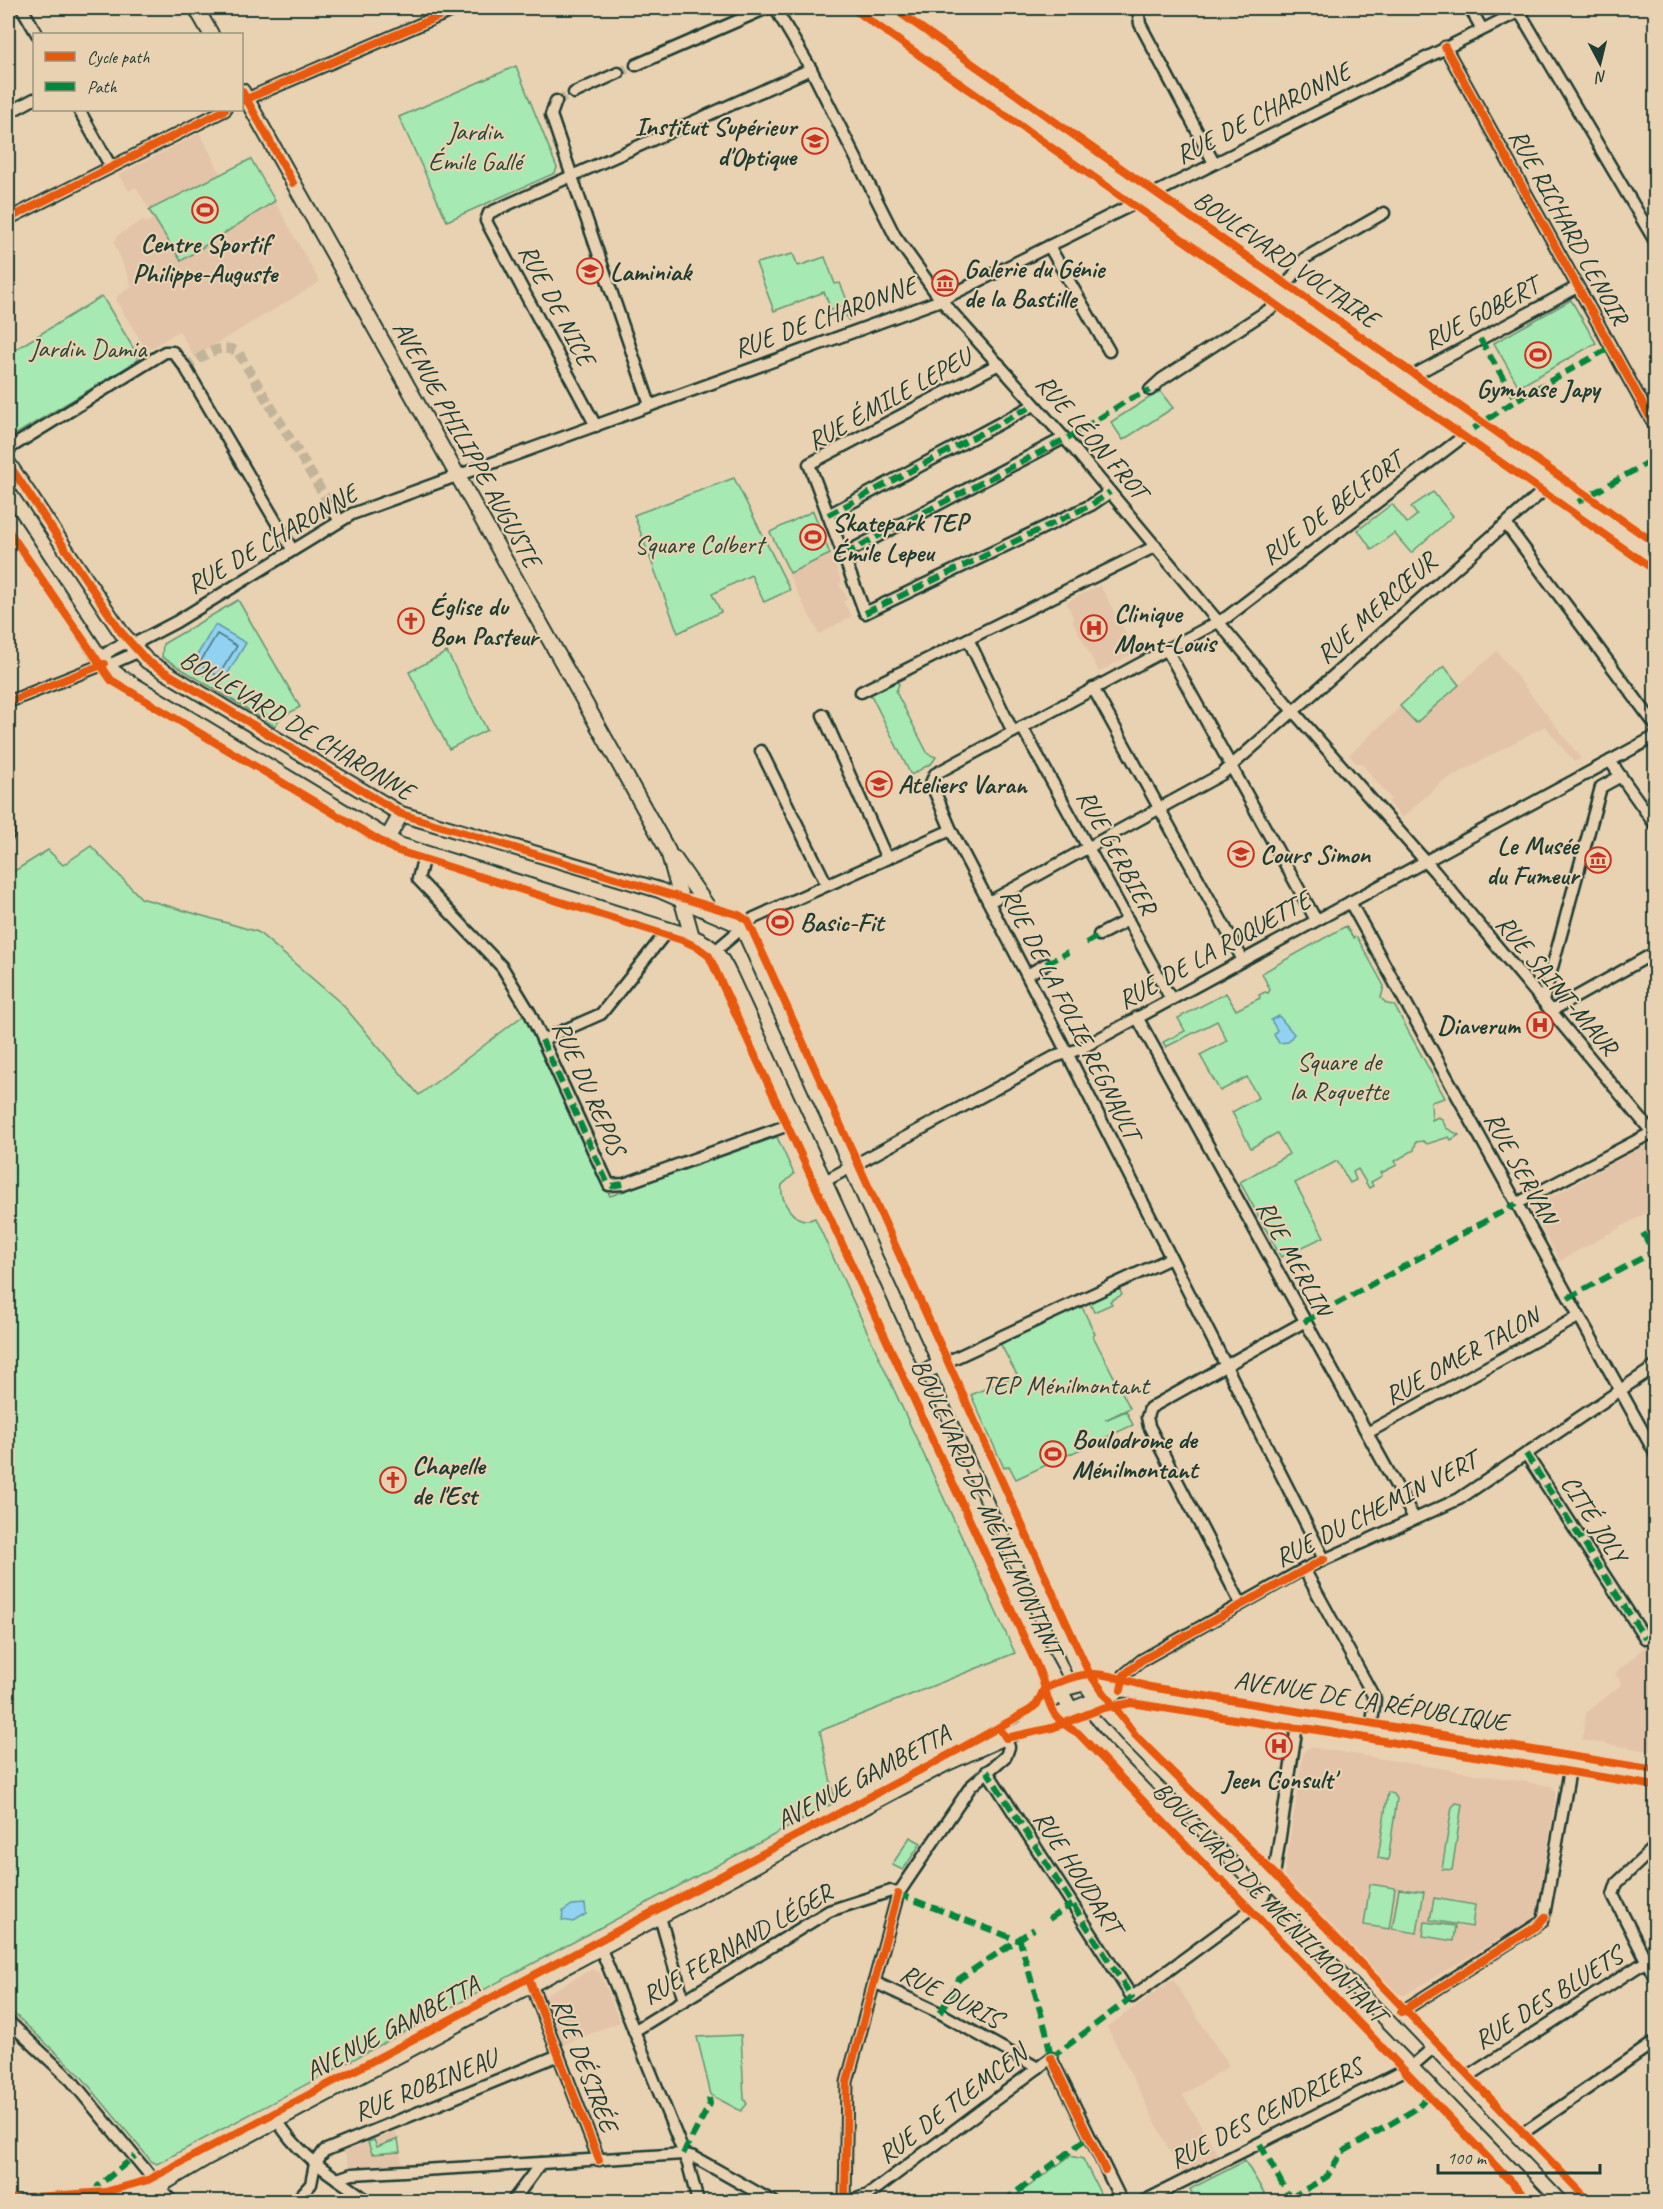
<svg xmlns="http://www.w3.org/2000/svg" width="1663" height="2209" viewBox="0 0 1663 2209" font-family="Caveat,sans-serif">
  <style>
    .built { fill: #e4c4a8 }
    .green { fill: #a7e9b2; stroke: #639373; stroke-width: 1.5 }
    .water { fill: #91d2f2; stroke: #6396a6; stroke-width: 1.5 }
    .lines { fill: none; stroke-linecap: round; stroke-linejoin: round }
    .shore { stroke: #4d7980; stroke-width: 1.5 }
    .minor-tunnel { stroke: #c1b499; stroke-width: 10; stroke-dasharray: 10 5; stroke-linecap: butt }
    .minor-casing { stroke: #1f3d34; stroke-width: 15 }
    .major-casing { stroke: #1f3d34; stroke-width: 18 }
    .minor { stroke: #e9d2b2; stroke-width: 10 }
    .major { stroke: #e9d2b2; stroke-width: 14 }
    .quiet { stroke: #00873e; stroke-width: 6; stroke-dasharray: 12 6; stroke-linecap: butt }
    .cycleway-casing { stroke: #e9d2b2; stroke-width: 11 }
    .cycleway { stroke: #e8590c; stroke-width: 8 }
    .labels { text-anchor: middle; dominant-baseline: central; stroke-width: 4.5; stroke-linejoin: round; paint-order: stroke }
    .street-label { font-size: 26px; fill: #1f3d34; stroke: #e9d2b2 }
    .poi-label { font-size: 26px; font-weight: bold; fill: #1f3d34; stroke: #e9d2b2; text-anchor: start }
    .park-label { font-size: 26px; fill: #26463a; stroke: #e9d2b2 }
  </style>
  <rect width="100%" height="100%" fill="#e9d2b2"/>
  <filter id="ink" filterUnits="userSpaceOnUse"><feTurbulence type="fractalNoise" baseFrequency=".0167" numOctaves="2"/><feDisplacementMap in="SourceGraphic" scale="12" xChannelSelector="R" yChannelSelector="G"/><feConvolveMatrix kernelMatrix="1 2 1 2 8 2 1 2 1" color-interpolation-filters="sRGB"/></filter>
  <g filter="url(#ink)">
    <g class="built">
      <path d="M200,133L221,174L251,159L320,282L194,357L179,331L147,351L116,301L117,296L132,286L114,243L118,235L143,220L146,223L154,218L136,187L129,191L118,175Z"/>
      <path d="M831,554L842,582L839,584L848,599L843,602L852,616L819,634L788,574Z"/>
      <path d="M1100,585L1136,652L1099,672L1072,620L1074,619L1066,602Z"/>
      <path d="M1497,651L1581,758L1574,762L1545,726L1442,782L1402,818L1388,802L1391,799L1361,763H1356L1349,755L1444,666L1459,685Z"/>
      <path d="M1645,1145L1650,1146L1655,1153V1208L1560,1261L1532,1211L1533,1207Z"/>
      <path d="M1655,1637V1752L1582,1740L1586,1713L1622,1684L1615,1674Z"/>
      <path d="M1310,1747L1551,1786L1555,1791V1801L1536,1917L1405,1995L1398,1994L1284,1876L1302,1760L1304,1751Z"/>
      <path d="M592,1969L600,1972L620,2022L563,2045L545,2000L548,1993Z"/>
      <path d="M1173,1979L1229,2066L1183,2095L1218,2155L1181,2174L1107,2027Z"/>
      <path d="M396,2131L402,2164L350,2167L344,2152Z"/>
    </g>
    <g class="green">
      <path d="M516,66L557,168L555,173L447,221L399,117Z"/>
      <path d="M251,159L275,201L181,261L149,210Z"/>
      <path d="M793,254L798,266L825,257L835,284L840,283L854,317L848,320L842,306L831,310L824,292L774,311L756,263Z"/>
      <path d="M102,296L138,356L137,361L8,439V354Z"/>
      <path d="M1571,300L1596,343L1519,387L1494,343Z"/>
      <path d="M1160,391L1173,408L1123,440L1111,422Z"/>
      <path d="M734,478L790,590L764,602L751,575L712,594L721,612L678,633L634,515Z"/>
      <path d="M1433,492L1453,516L1411,553L1394,533L1372,550L1358,530L1392,504L1407,523L1417,515L1411,507Z"/>
      <path d="M813,511L830,554L790,573L770,532Z"/>
      <path d="M238,600L300,707L280,718L275,726L266,721L269,716L263,713L260,717L162,657L163,644Z"/>
      <path d="M447,652L487,730L449,749L409,672Z"/>
      <path d="M1444,666L1459,685L1416,723L1400,706Z"/>
      <path d="M895,680L899,684L896,692L928,754L936,757L932,763L911,775L870,693Z"/>
      <path d="M91,846L141,898L258,932L342,1004L419,1095L525,1014L610,1196L777,1137L794,1174L782,1185C779,1201 796,1228 815,1218L1015,1653L820,1731L835,1802L828,1806L823,1804L817,1808V1812L157,2164L151,2161L80,2075L8,2008V875L48,850L63,865Z"/>
      <path d="M1346,926L1353,938L1357,937L1384,986L1381,998L1387,1004L1394,1005L1445,1098L1431,1102L1432,1120L1438,1117L1442,1119L1446,1128L1459,1135L1451,1140L1449,1137L1427,1144L1423,1141L1416,1142L1414,1150L1395,1161L1397,1165L1381,1173L1382,1176L1371,1182L1373,1186L1369,1188L1358,1169L1353,1172L1356,1180L1350,1183L1337,1161L1295,1183L1324,1237L1281,1257L1240,1182L1289,1154L1277,1133L1251,1148L1232,1112L1258,1098L1247,1077L1220,1091L1200,1055L1227,1041L1217,1021L1166,1047L1163,1042L1185,1031L1178,1018L1226,993L1236,1010L1260,998L1259,995L1265,992L1268,993L1270,990L1262,973Z"/>
      <path d="M1119,1288L1122,1295L1110,1301L1112,1304L1094,1312L1089,1301Z"/>
      <path d="M1081,1305L1095,1334L1093,1336L1130,1408L1105,1420L1126,1411L1133,1425L1016,1479L1009,1466L1004,1468L971,1395L1017,1375L1000,1343Z"/>
      <path d="M1388,1792L1394,1794L1397,1799L1388,1860L1378,1858Z"/>
      <path d="M1456,1803L1462,1804L1452,1870L1442,1869L1452,1807Z"/>
      <path d="M910,1837L921,1843L903,1870L892,1865Z"/>
      <path d="M1370,1884L1395,1888L1389,1929L1364,1925Z"/>
      <path d="M1399,1889L1424,1892L1417,1933L1392,1929Z"/>
      <path d="M1434,1898L1475,1905L1472,1927L1430,1920Z"/>
      <path d="M1425,1922L1455,1926L1453,1941L1423,1936Z"/>
      <path d="M741,2035L744,2099L747,2104L741,2111L711,2095L697,2037Z"/>
      <path d="M398,2139L400,2152L372,2154L368,2142L374,2140L377,2147Z"/>
      <path d="M1070,2156L1083,2159L1104,2201H1009Z"/>
      <path d="M1245,2161L1269,2201H1196L1190,2189Z"/>
    </g>
    <g class="water">
      <path d="M215,625L246,643L221,685L190,667Z"/>
      <path d="M1279,1016L1294,1034L1288,1042L1279,1043L1274,1035L1277,1030L1271,1020Z"/>
      <path d="M585,1904L586,1914L573,1922L562,1920L563,1911L572,1905Z"/>
    </g>
    <g class="lines">
      <path class="shore" d="M217,634L237,646L218,676L199,664Z"/>
      <g class="minor-tunnel">
        <path d="M618,73L636,65"/>
        <path d="M556,101L574,93"/>
        <path d="M185,367C201,358 220,341 238,352L331,507"/>
      </g>
      <g class="minor-casing">
        <g id="minor">
          <path d="M22,8L37,34"/>
          <path d="M775,8L811,69L895,236L941,300L1075,450L1286,703L1435,872L1656,1137"/>
          <path d="M1138,8L1140,24L1214,163"/>
          <path d="M1470,8L1482,29"/>
          <path d="M1519,11L1656,243"/>
          <path d="M1445,47L1656,428"/>
          <path d="M636,65L767,8"/>
          <path d="M574,93L618,73"/>
          <path d="M242,101L458,8"/>
          <path d="M556,101L551,115L650,405"/>
          <path d="M79,110L111,167"/>
          <path d="M8,113L34,99"/>
          <path d="M8,219L225,110"/>
          <path d="M1049,246L1109,351"/>
          <path d="M1281,294L1305,258L1384,213"/>
          <path d="M999,364L809,464L865,613L1091,505L1110,492"/>
          <path d="M1408,383L1414,375L1577,287"/>
          <path d="M1150,390L1162,379L1270,309L1284,296"/>
          <path d="M596,426L486,221L489,213L811,69"/>
          <path d="M8,449L165,352H173L185,367L292,549"/>
          <path d="M331,507L340,521"/>
          <path d="M828,515L1034,405"/>
          <path d="M1506,524L1656,726"/>
          <path d="M844,554L1064,438"/>
          <path d="M968,639L1013,732"/>
          <path d="M1167,650L1316,920"/>
          <path d="M104,664L107,653L113,649L123,644L132,645L176,622L352,514L941,300L1526,8"/>
          <path d="M1093,688L1243,960"/>
          <path d="M861,692L1156,546"/>
          <path d="M8,702L104,664L113,663L131,655L132,645"/>
          <path d="M823,715L887,859"/>
          <path d="M1022,727L1171,999"/>
          <path d="M761,751L827,885"/>
          <path d="M1610,761L1656,826"/>
          <path d="M8,822V835"/>
          <path d="M425,852L418,879L502,967L530,1013L609,1185L624,1184L797,1122"/>
          <path d="M989,902L1222,774L1551,484"/>
          <path d="M1350,902L1656,1455"/>
          <path d="M1099,935L1128,920"/>
          <path d="M715,951L754,918L951,830"/>
          <path d="M1027,975L1046,964"/>
          <path d="M1543,1001L1601,787L1621,776"/>
          <path d="M1551,1011L1656,952"/>
          <path d="M1137,1017L1414,1518"/>
          <path d="M542,1040L601,1014L668,930"/>
          <path d="M823,1182L1054,1057L1080,1049L1656,736"/>
          <path d="M1516,1204L1655,1131"/>
          <path d="M942,1364L1171,1258"/>
          <path d="M1367,1433L1578,1317"/>
          <path d="M1526,1454L1645,1638"/>
          <path d="M1324,1559L1060,1039L951,830L931,783L935,774L1227,617L1473,429"/>
          <path d="M1304,1569L1375,1699L1371,1731"/>
          <path d="M1241,1604L1149,1426L1147,1417L1150,1408L1304,1322"/>
          <path d="M1121,1690L1124,1675L1142,1660L1304,1569L1459,1499L1656,1366"/>
          <path d="M987,1771L1132,1997L1256,1906L1273,1882L1298,1719"/>
          <path d="M1656,1846L1617,1883L1613,1895L1656,1980"/>
          <path d="M660,1917L684,2001"/>
          <path d="M601,1949L688,2164L698,2202"/>
          <path d="M874,1982L940,2013L1038,2068"/>
          <path d="M532,1986L599,2160"/>
          <path d="M1401,2012L1543,1921L1571,1764"/>
          <path d="M8,2021L71,2080L172,2202"/>
          <path d="M634,2031L829,1911L891,1891L898,1894"/>
          <path d="M1464,2079L1656,1955"/>
          <path d="M278,2121C300,2159 336,2176 369,2202"/>
          <path d="M1520,2135L1656,2041"/>
          <path d="M315,2164L324,2151L559,2055"/>
          <path d="M337,2179L352,2174L541,2163"/>
          <path d="M295,2202L311,2184L315,2164"/>
          <path d="M512,2202L541,2163L683,2154L694,2157L774,2202"/>
          <path d="M845,2202L847,2082L898,1894L971,1786L1006,1756L1009,1747L1006,1738"/>
          <path d="M847,2202L868,2195L1051,2058L1122,2202"/>
          <path d="M1142,2202L1411,2067L1434,2047"/>
        </g>
      </g>
      <g class="major-casing">
        <g id="major">
          <path d="M196,8L211,34"/>
          <path d="M873,8L1656,557"/>
          <path d="M242,91L668,851L692,937"/>
          <path d="M8,463L121,632L147,661L401,814L659,890L742,926L1085,1683L1103,1708L1133,1741L1401,2012L1582,2202"/>
          <path d="M8,518L104,664L119,676L399,845L692,937C713,945 721,957 730,976L1043,1659L1072,1712L1104,1750L1541,2202"/>
          <path d="M387,839L401,814"/>
          <path d="M674,858L712,913"/>
          <path d="M914,1376L942,1364"/>
          <path d="M1027,1725L1066,1688L1085,1683L1656,1777"/>
          <path d="M56,2202L149,2192L206,2158L945,1764L1023,1729L1121,1690"/>
        </g>
      </g>
      <use href="#minor" class="minor"/>
      <use href="#major" class="major"/>
      <g class="quiet">
        <path d="M1480,339L1516,400"/>
        <path d="M1473,429L1516,400L1611,347"/>
        <path d="M1578,502L1656,458"/>
        <path d="M828,515L1034,405"/>
        <path d="M844,554L1073,435L1128,400L1150,390"/>
        <path d="M865,613L1091,505L1110,492"/>
        <path d="M8,822V835"/>
        <path d="M1086,943L1099,935"/>
        <path d="M1046,964L1068,952"/>
        <path d="M542,1040L607,1182L612,1186L627,1183"/>
        <path d="M1651,1133L1656,1131"/>
        <path d="M1643,1233L1656,1257"/>
        <path d="M1568,1298L1653,1252"/>
        <path d="M1304,1322L1516,1204"/>
        <path d="M1526,1454L1645,1638"/>
        <path d="M898,1894L1020,1941L1046,2031L1051,2058L1132,1997L987,1771"/>
        <path d="M1049,1919L1072,1904"/>
        <path d="M940,2013L959,1979L1034,1929"/>
        <path d="M1260,2144L1292,2202"/>
        <path d="M683,2154L710,2104L709,2098"/>
        <path d="M95,2195L98,2186L135,2156"/>
        <path d="M1290,2198L1327,2177L1341,2153L1414,2110L1432,2092"/>
        <path d="M1003,2202L1089,2137"/>
      </g>
      <g class="cycleway-casing">
        <g id="cycleway">
          <path d="M852,8L1656,571"/>
          <path d="M893,8L1656,544"/>
          <path d="M1445,47L1656,428"/>
          <path d="M242,91L293,183"/>
          <path d="M242,101L458,8"/>
          <path d="M8,219L225,110"/>
          <path d="M8,463L121,632L147,661L401,814L739,915L748,921L1089,1673L1136,1736L1265,1864L1590,2202"/>
          <path d="M8,530L111,680L395,850L682,940L697,947L709,956L1038,1668C1051,1699 1044,1715 1078,1733L1219,1880H1222L1530,2202"/>
          <path d="M8,702L104,664"/>
          <path d="M1121,1690L1124,1675L1142,1660L1324,1559"/>
          <path d="M999,1727L1006,1738L1052,1728L1103,1708L1131,1703L1286,1727L1311,1729L1656,1786"/>
          <path d="M529,1979L599,2160"/>
          <path d="M1401,2012L1537,1926L1545,1917"/>
          <path d="M1051,2058L1105,2170"/>
          <path d="M8,2199L105,2192L148,2180L956,1751L1030,1710L1037,1704L1044,1689C1094,1665 1100,1674 1150,1687L1656,1770"/>
          <path d="M845,2202L847,2082L898,1894"/>
        </g>
      </g>
      <use href="#cycleway" class="cycleway"/>
    </g>
  </g>
  <defs>
    <g id="university-ring" transform="scale(1.35)"><circle r="9.5" fill="#e9d2b2" stroke="#c8321e" stroke-width="1.5"/><path d="M0-5L7-2L0 1L-7-2ZM-4 1L0 2.5L4 1V4Q0 6-4 4Z" fill="#c8321e"/></g>
    <g id="stadium-ring" transform="scale(1.35)"><circle r="9.5" fill="#e9d2b2" stroke="#c8321e" stroke-width="1.5"/><path d="M0-5a6.5 5 0 1 0 0 10a6.5 5 0 1 0 0-10ZM-3.5-1.8h7v3.6h-7Z" fill="#c8321e"/></g>
    <g id="museum-ring" transform="scale(1.35)"><circle r="9.5" fill="#e9d2b2" stroke="#c8321e" stroke-width="1.5"/><path d="M0-6L6-3V-2H-6V-3ZM-5-1h2V3h-2ZM-1-1h2V3h-2ZM3-1h2V3H3ZM-6 4H6V6H-6Z" fill="#c8321e"/></g>
    <g id="church-ring" transform="scale(1.35)"><circle r="9.5" fill="#e9d2b2" stroke="#c8321e" stroke-width="1.5"/><path d="M-1.2-6h2.4v3.5h3.3v2.4h-3.3V6h-2.4V-.1h-3.3v-2.4h3.3Z" fill="#c8321e"/></g>
    <g id="hospital-ring" transform="scale(1.35)"><circle r="9.5" fill="#e9d2b2" stroke="#c8321e" stroke-width="1.5"/><path d="M-5-5h3v3.5h4V-5h3V5h-3V1.5h-4V5h-3Z" fill="#c8321e"/></g>
  </defs>
  <g fill-rule="evenodd">
    <use href="#university-ring" x="815" y="141"/>
    <use href="#stadium-ring" x="205" y="210"/>
    <use href="#university-ring" x="590" y="271"/>
    <use href="#museum-ring" x="945" y="283"/>
    <use href="#stadium-ring" x="1538" y="355"/>
    <use href="#stadium-ring" x="813" y="537"/>
    <use href="#church-ring" x="411" y="621"/>
    <use href="#hospital-ring" x="1094" y="628"/>
    <use href="#university-ring" x="879" y="784"/>
    <use href="#university-ring" x="1241" y="854"/>
    <use href="#museum-ring" x="1598" y="860"/>
    <use href="#stadium-ring" x="780" y="922"/>
    <use href="#hospital-ring" x="1540" y="1025"/>
    <use href="#stadium-ring" x="1053" y="1454"/>
    <use href="#church-ring" x="393" y="1480"/>
    <use href="#hospital-ring" x="1279" y="1746"/>
  </g>
  <g class="labels">
    <g class="street-label">
      <text transform="translate(1263 113) rotate(-27)">RUE DE CHARONNE</text>
      <text transform="translate(1569 227) rotate(61)">RUE RICHARD LENOIR</text>
      <text transform="translate(1286 259) rotate(35)">BOULEVARD VOLTAIRE</text>
      <text transform="translate(557 305) rotate(62)">RUE DE NICE</text>
      <text transform="translate(1481 313) rotate(-28)">RUE GOBERT</text>
      <text transform="translate(825 317) rotate(-20)">RUE DE CHARONNE</text>
      <text transform="translate(889 399) rotate(-29)">RUE ÉMILE LEPEU</text>
      <text transform="translate(1092 437) rotate(49)">RUE LÉON FROT</text>
      <text transform="translate(467 444) rotate(61)">AVENUE PHILIPPE AUGUSTE</text>
      <text transform="translate(1332 508) rotate(-37)">RUE DE BELFORT</text>
      <text transform="translate(272 539) rotate(-30)">RUE DE CHARONNE</text>
      <text transform="translate(1376 608) rotate(-42)">RUE MERCŒUR</text>
      <text transform="translate(297 725) rotate(31)">BOULEVARD DE CHARONNE</text>
      <text transform="translate(1117 852) rotate(61)">RUE GERBIER</text>
      <text transform="translate(1214 950) rotate(-29)">RUE DE LA ROQUETTE</text>
      <text transform="translate(1557 985) rotate(50)">RUE SAINT-MAUR</text>
      <text transform="translate(1071 1014) rotate(63)">RUE DE LA FOLIE REGNAULT</text>
      <text transform="translate(589 1088) rotate(66)">RUE DU REPOS</text>
      <text transform="translate(1521 1168) rotate(61)">RUE SERVAN</text>
      <text transform="translate(1294 1258) rotate(61)">RUE MERLIN</text>
      <text transform="translate(1462 1356) rotate(-29)">RUE OMER TALON</text>
      <text transform="translate(987 1507) rotate(65)">BOULEVARD DE MÉNILMONTANT</text>
      <text transform="translate(1376 1509) rotate(-27)">RUE DU CHEMIN VERT</text>
      <text transform="translate(1594 1519) rotate(57)">CITÉ JOLY</text>
      <text transform="translate(1371 1701) rotate(9)">AVENUE DE LA RÉPUBLIQUE</text>
      <text transform="translate(863 1777) rotate(-28)">AVENUE GAMBETTA</text>
      <text transform="translate(1078 1872) rotate(57)">RUE HOUDART</text>
      <text transform="translate(1270 1902) rotate(46)">BOULEVARD DE MÉNILMONTANT</text>
      <text transform="translate(737 1944) rotate(-30)">RUE FERNAND LÉGER</text>
      <text transform="translate(951 1996) rotate(27)">RUE DURIS</text>
      <text transform="translate(1548 1998) rotate(-32)">RUE DES BLUETS</text>
      <text transform="translate(392 2028) rotate(-28)">AVENUE GAMBETTA</text>
      <text transform="translate(585 2065) rotate(69)">RUE DÉSIRÉE</text>
      <text transform="translate(425 2085) rotate(-22)">RUE ROBINEAU</text>
      <text transform="translate(952 2104) rotate(-37)">RUE DE TLEMCEN</text>
      <text transform="translate(1266 2113) rotate(-27)">RUE DES CENDRIERS</text>
    </g>
    <g class="poi-label">
      <text x="796" y="126" text-anchor="end">Institut Supérieur<tspan x="796" dy="30">d'Optique</tspan></text>
      <text x="205" y="243" text-anchor="middle">Centre Sportif<tspan x="205" dy="30">Philippe-Auguste</tspan></text>
      <text x="964" y="268">Galerie du Génie<tspan x="964" dy="30">de la Bastille</tspan></text>
      <text x="610" y="271">Laminiak</text>
      <text x="1538" y="388" text-anchor="middle">Gymnase Japy</text>
      <text x="832" y="522">Skatepark TEP<tspan x="832" dy="30">Émile Lepeu</tspan></text>
      <text x="430" y="606">Église du<tspan x="430" dy="30">Bon Pasteur</tspan></text>
      <text x="1114" y="613">Clinique<tspan x="1114" dy="30">Mont-Louis</tspan></text>
      <text x="898" y="784">Ateliers Varan</text>
      <text x="1578" y="845" text-anchor="end">Le Musée<tspan x="1578" dy="30">du Fumeur</tspan></text>
      <text x="1260" y="854">Cours Simon</text>
      <text x="800" y="922">Basic-Fit</text>
      <text x="1520" y="1025" text-anchor="end">Diaverum</text>
      <text x="1072" y="1439">Boulodrome de<tspan x="1072" dy="30">Ménilmontant</tspan></text>
      <text x="412" y="1465">Chapelle<tspan x="412" dy="30">de l'Est</tspan></text>
      <text x="1279" y="1779" text-anchor="middle">Jeen Consult'</text>
    </g>
    <g class="park-label">
      <text x="475" y="131">Jardin<tspan x="475" dy="30">Émile Gallé</tspan></text>
      <text x="88" y="348">Jardin Damia</text>
      <text x="699" y="544">Square Colbert</text>
      <text x="1339" y="1061">Square de<tspan x="1339" dy="30">la Roquette</tspan></text>
      <text x="1065" y="1385">TEP Ménilmontant</text>
    </g>
  </g>
  <rect width="1663" height="2209" fill="none" stroke="#e9d2b2" stroke-width="30"/>
  <rect x="15" y="15" width="1633" height="2179" fill="none" stroke="#1f3d34" stroke-width="2" filter="url(#ink)"/>
  <rect x="33" y="33" width="210" height="78" fill="#e9d2b2" stroke="#989680" stroke-width="1.5"/>
  <rect x="45" y="52" width="30" height="9" fill="#e8590c" stroke="#989680" stroke-width="1.5"/>
  <text x="87" y="63" font-size="18" fill="#1f3d34">Cycle path</text>
  <rect x="45" y="82" width="30" height="9" fill="#00873e" stroke="#989680" stroke-width="1.5"/>
  <text x="87" y="93" font-size="18" fill="#1f3d34">Path</text>
  <g transform="translate(1600 63) rotate(173)" stroke="#e9d2b2" stroke-width="4.5" paint-order="stroke">
  <path d="M0-4.5L10 22L0 15L-10 22Z" fill="#1f3d34"/>
  <text y="-9" font-size="16" font-weight="bold" text-anchor="middle" fill="#1f3d34">N</text>
  </g>
  <path d="M1438 2164v9h162v-9" fill="none" stroke="#1f3d34" stroke-width="3"/>
  <text x="1447" y="2164" font-size="18" fill="#1f3d34" stroke="#e9d2b2" stroke-width="4.5" paint-order="stroke">100 m</text>
</svg>
